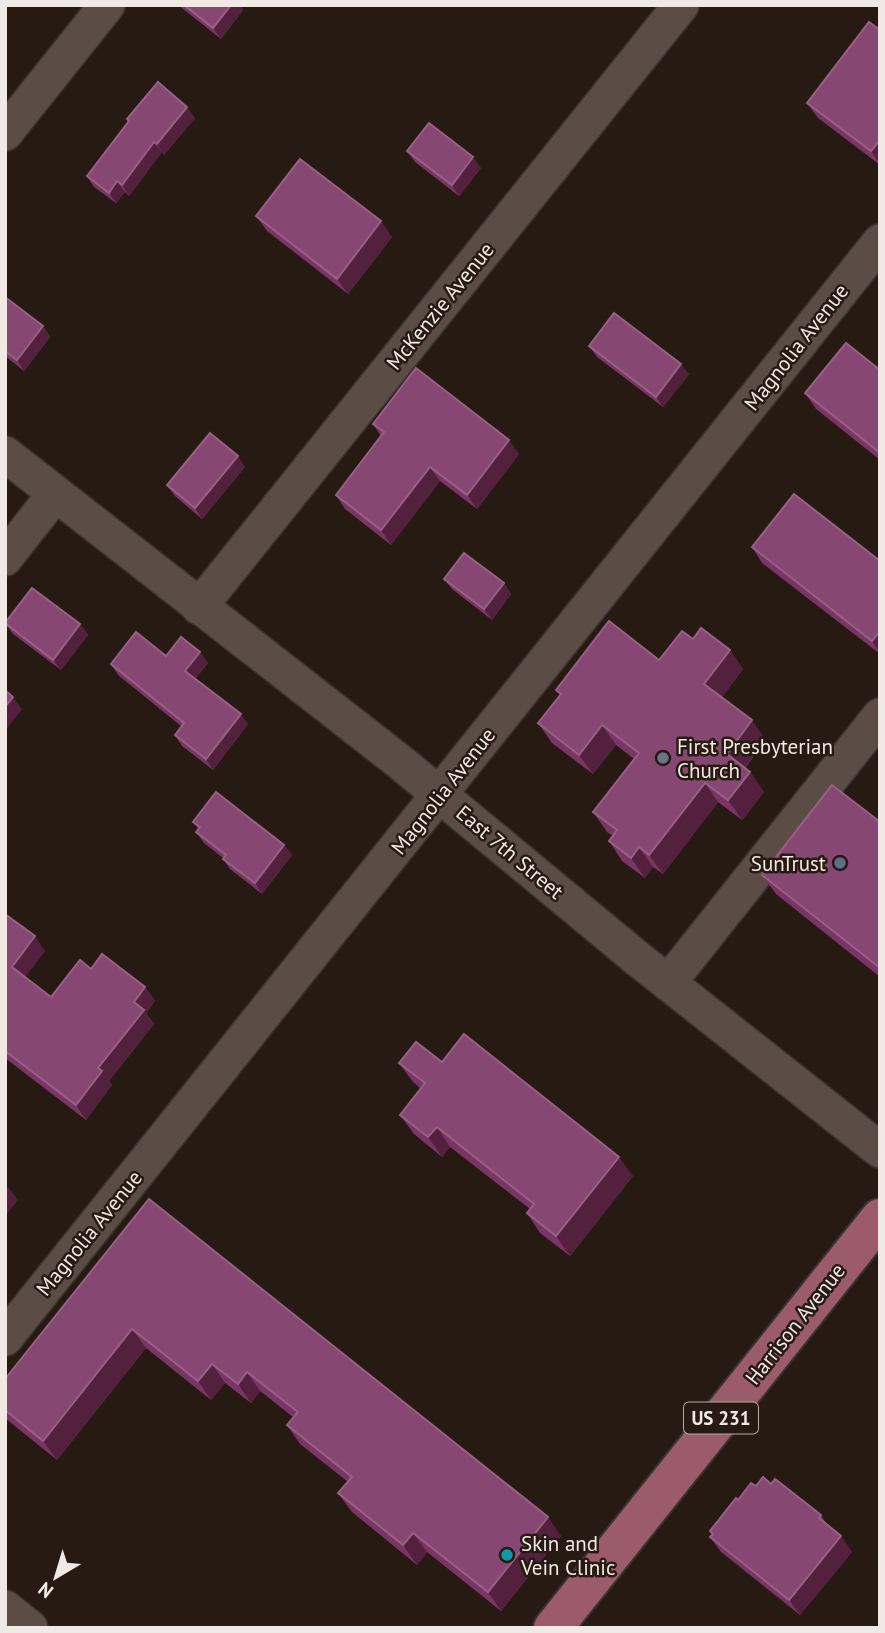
<svg xmlns="http://www.w3.org/2000/svg" width="885" height="1633" viewBox="0 0 885 1633" font-family="'PT Sans',sans-serif">
  <style>
    .lines { fill: none; stroke-linecap: round; stroke-linejoin: round }
    .street-casing { stroke: #3b332f; stroke-width: 38 }
    .primary-casing { stroke: #3b332f; stroke-width: 42 }
    .street { stroke: #5b4d45; stroke-width: 35 }
    .primary { stroke: #9b5b69; stroke-width: 38 }
    .wall { fill: #7a3465 }
    .shaded-wall { fill: #53213e }
    .building { fill: #874773; stroke: #976084; stroke-width: 2 }
    .worship-dot { fill: #6b7280; stroke: #261a12; stroke-width: 2.5 }
    .service-dot { fill: #5c6f8a; stroke: #261a12; stroke-width: 2.5 }
    .culture-dot { fill: #0f9aa8; stroke: #261a12; stroke-width: 2.5 }
    .labels { text-anchor: middle; dominant-baseline: central; stroke-width: 5; stroke-linejoin: round; paint-order: stroke }
    .shield { fill: #261a12; stroke: #b4aba4; stroke-width: 2 }
    .shield-label { font-size: 19px; font-weight: bold; fill: #f1e9e3 }
    .street-label { font-size: 21px; fill: #f1e9e3; stroke: #261a12 }
    .poi-label { font-size: 21px; fill: #f1e9e3; stroke: #261a12; text-anchor: start }
  </style>
  <rect width="100%" height="100%" fill="#261a12"/>
  <g class="lines">
    <g class="street-casing">
      <g id="street">
        <path d="M5,133L107,5"/>
        <path d="M5,454L400,762L638,959L880,1150"/>
        <path d="M5,558L55,494"/>
        <path d="M199,607L681,5"/>
        <path d="M668,983L880,716"/>
        <path d="M5,1338L880,242"/>
        <path d="M5,1608L30,1628"/>
      </g>
    </g>
    <g class="primary-casing">
      <path id="primary" d="M553,1628L880,1218"/>
    </g>
    <use href="#street" class="street"/>
    <use href="#primary" class="primary"/>
  </g>
  <g class="wall">
    <path d="M178,5H241L243,10L221,39Z"/>
    <path d="M880,30V165L818,118L807,103Z"/>
    <path d="M195,118L164,155L162,152L129,196L125,192L116,203L94,187L87,176L128,121L127,119Z"/>
    <path d="M407,151L481,168L459,196L415,162Z"/>
    <path d="M256,216L392,237L348,294L267,231Z"/>
    <path d="M5,297L43,326L50,337L24,371L5,356Z"/>
    <path d="M589,346L689,374L663,407L597,357Z"/>
    <path d="M880,370V460L816,409L805,393Z"/>
    <path d="M373,424L519,454L477,509L440,481L391,545L345,509L336,495L381,436Z"/>
    <path d="M245,467L202,519L175,496L167,485Z"/>
    <path d="M752,547L880,561V654L762,563Z"/>
    <path d="M444,579L504,583L511,594L492,620L452,589Z"/>
    <path d="M5,623L80,624L88,635L61,670L13,634Z"/>
    <path d="M693,639L730,650L743,669L722,697L766,740L745,768L750,772L764,792L742,820L718,802L663,874L653,867L645,878L622,861L609,841L613,836L607,832L593,812L634,759L616,745L593,774L552,743L538,723L560,695L556,690L659,660Z"/>
    <path d="M200,652L208,663L195,679L248,724L213,770L182,746L175,735L181,726L118,675L111,664L166,656Z"/>
    <path d="M193,822L284,845L292,855L262,894L230,869L223,859V858L204,843L196,832L198,829Z"/>
    <path d="M880,822V977L776,894L762,875Z"/>
    <path d="M5,914L45,951L25,977L51,997L91,969L145,987L155,1001L146,1013L154,1024L109,1081L112,1085L86,1120L5,1058Z"/>
    <path d="M442,1062L633,1176L570,1256L540,1233L527,1213L530,1209L450,1147L442,1157L414,1134L400,1115L421,1089L413,1082L399,1063Z"/>
    <path d="M149,1199L561,1536L501,1611L427,1552L417,1565L352,1512L338,1493L348,1482L300,1444L287,1425L293,1417L260,1391L251,1403L225,1383L211,1400L146,1348L57,1460L5,1418V1379Z"/>
    <path d="M771,1484L821,1515L827,1525L841,1536L852,1552L800,1615L721,1552L710,1537L712,1534L710,1531L738,1500L756,1486Z"/>
  </g>
  <g class="shaded-wall">
    <path d="M231,5H241L243,10L221,39L213,28Z"/>
    <path d="M187,107L195,118L164,155L157,144Z"/>
    <path d="M880,140V164L871,151Z"/>
    <path d="M154,142L162,152L129,196L122,185Z"/>
    <path d="M473,157L481,168L459,196L452,185Z"/>
    <path d="M117,181L125,192L116,203L109,193Z"/>
    <path d="M381,221L392,237L348,294L337,279Z"/>
    <path d="M43,326L50,337L24,371L17,360Z"/>
    <path d="M681,364L689,374L663,407L656,397Z"/>
    <path d="M509,440L519,454L477,509L467,495Z"/>
    <path d="M238,456L245,467L202,519L195,508Z"/>
    <path d="M430,467L440,481L391,545L381,530Z"/>
    <path d="M504,583L511,594L492,620L484,609Z"/>
    <path d="M80,624L88,635L61,670L53,660Z"/>
    <path d="M880,631V653L872,641Z"/>
    <path d="M730,650L743,669L718,703L704,684Z"/>
    <path d="M200,652L208,663L192,682L185,671Z"/>
    <path d="M13,697L22,709L5,731V707Z"/>
    <path d="M241,714L248,724L213,770L206,759Z"/>
    <path d="M752,720L766,740L740,773L727,754Z"/>
    <path d="M602,725L616,745L593,774L579,755Z"/>
    <path d="M750,772L764,792L742,820L728,800Z"/>
    <path d="M705,783L718,802L663,874L649,855Z"/>
    <path d="M284,845L292,855L262,894L255,883Z"/>
    <path d="M639,847L653,867L645,878L631,858Z"/>
    <path d="M35,936L45,951L22,981L12,967Z"/>
    <path d="M145,987L155,1001L146,1013L154,1024L109,1081L112,1085L86,1120L76,1105L134,1002Z"/>
    <path d="M437,1127L450,1147L442,1157L428,1137Z"/>
    <path d="M619,1157L633,1176L570,1256L556,1236Z"/>
    <path d="M8,1187L18,1200L5,1216V1191Z"/>
    <path d="M132,1329L146,1348L57,1460L43,1441Z"/>
    <path d="M212,1364L225,1383L211,1400L198,1381Z"/>
    <path d="M247,1372L260,1391L251,1403L238,1384Z"/>
    <path d="M548,1517L561,1536L501,1611L488,1592Z"/>
    <path d="M413,1533L427,1552L417,1565L403,1545Z"/>
    <path d="M841,1536L852,1552L800,1615L789,1600Z"/>
  </g>
  <g class="building">
    <path d="M184,5H231L213,28Z"/>
    <path d="M869,22L880,30V140L871,151L807,103Z"/>
    <path d="M158,82L187,107L157,144L154,142L122,185L117,181L109,193L87,176L129,121L127,119Z"/>
    <path d="M429,123L473,157L452,185L407,151Z"/>
    <path d="M300,159L381,221L337,279L256,216Z"/>
    <path d="M5,297L43,326L17,360L5,351Z"/>
    <path d="M614,313L681,364L656,397L589,346Z"/>
    <path d="M846,343L880,370V453L805,393Z"/>
    <path d="M416,368L509,440L467,495L430,467L381,530L336,495L384,432L373,424Z"/>
    <path d="M210,433L238,456L195,508L167,485Z"/>
    <path d="M794,494L880,561V631L872,641L752,547Z"/>
    <path d="M464,553L504,583L484,609L444,579Z"/>
    <path d="M32,588L80,624L53,660L5,623Z"/>
    <path d="M609,621L659,660L682,631L693,639L701,628L730,650L704,684L752,720L727,754L750,772L728,800L705,783L649,855L639,847L631,858L609,841L617,830L593,812L639,753L602,725L579,755L538,723L561,694L556,690Z"/>
    <path d="M136,632L166,656L181,637L200,652L185,671L241,714L206,759L175,735L184,723L111,664Z"/>
    <path d="M5,690L13,697L5,707Z"/>
    <path d="M832,785L880,822V968L762,875Z"/>
    <path d="M216,792L284,845L255,883L223,859L226,855L196,832L200,827L193,822Z"/>
    <path d="M5,914L35,936L12,967L51,997L80,960L91,969L102,954L145,987L134,1002L144,1010L98,1068L102,1071L76,1105L5,1051Z"/>
    <path d="M464,1034L619,1157L556,1236L527,1213L534,1204L437,1127L428,1137L400,1115L425,1083L399,1063L416,1042L442,1062Z"/>
    <path d="M149,1199L548,1517L488,1592L413,1533L403,1545L338,1493L352,1477L287,1425L298,1412L247,1372L238,1384L212,1364L198,1381L132,1329L43,1441L5,1410V1379Z"/>
    <path d="M763,1477L771,1484L775,1479L821,1515L819,1518L841,1536L789,1600L710,1537L713,1534L710,1531L736,1498L738,1500L751,1483L756,1486Z"/>
  </g>
  <circle class="worship-dot" cx="663" cy="758" r="7"/>
  <circle class="service-dot" cx="840" cy="863" r="7"/>
  <circle class="culture-dot" cx="507" cy="1555" r="7"/>
  <g class="labels">
    <rect class="shield" x="684" y="1402.5" width="74" height="31" rx="5"/>
    <g class="shield-label">
      <text x="721" y="1418">US 231</text>
    </g>
    <g class="street-label">
      <text transform="translate(440 306) rotate(-51)">McKenzie Avenue</text>
      <text transform="translate(796 347) rotate(-52)">Magnolia Avenue</text>
      <text transform="translate(443 791) rotate(-52)">Magnolia Avenue</text>
      <text transform="translate(510 852) rotate(40)">East 7th Street</text>
      <text transform="translate(89 1233) rotate(-51)">Magnolia Avenue</text>
      <text transform="translate(795 1324) rotate(-52)">Harrison Avenue</text>
    </g>
    <g class="poi-label">
      <text x="677" y="746">First Presbyterian<tspan x="677" dy="24">Church</tspan></text>
      <text x="826" y="863" text-anchor="end">SunTrust</text>
      <text x="521" y="1543">Skin and<tspan x="521" dy="24">Vein Clinic</tspan></text>
    </g>
  </g>
  <rect width="885" height="1633" fill="none" stroke="#f1e9e3" stroke-width="14"/>
  <g transform="translate(56 1577) rotate(218)" stroke="#261a12" stroke-width="5" paint-order="stroke">
  <path d="M0-5L12 26L0 18L-12 26Z" fill="#f1e9e3"/>
  <text y="-10" font-size="19" font-weight="bold" text-anchor="middle" fill="#f1e9e3">N</text>
  </g>
</svg>
